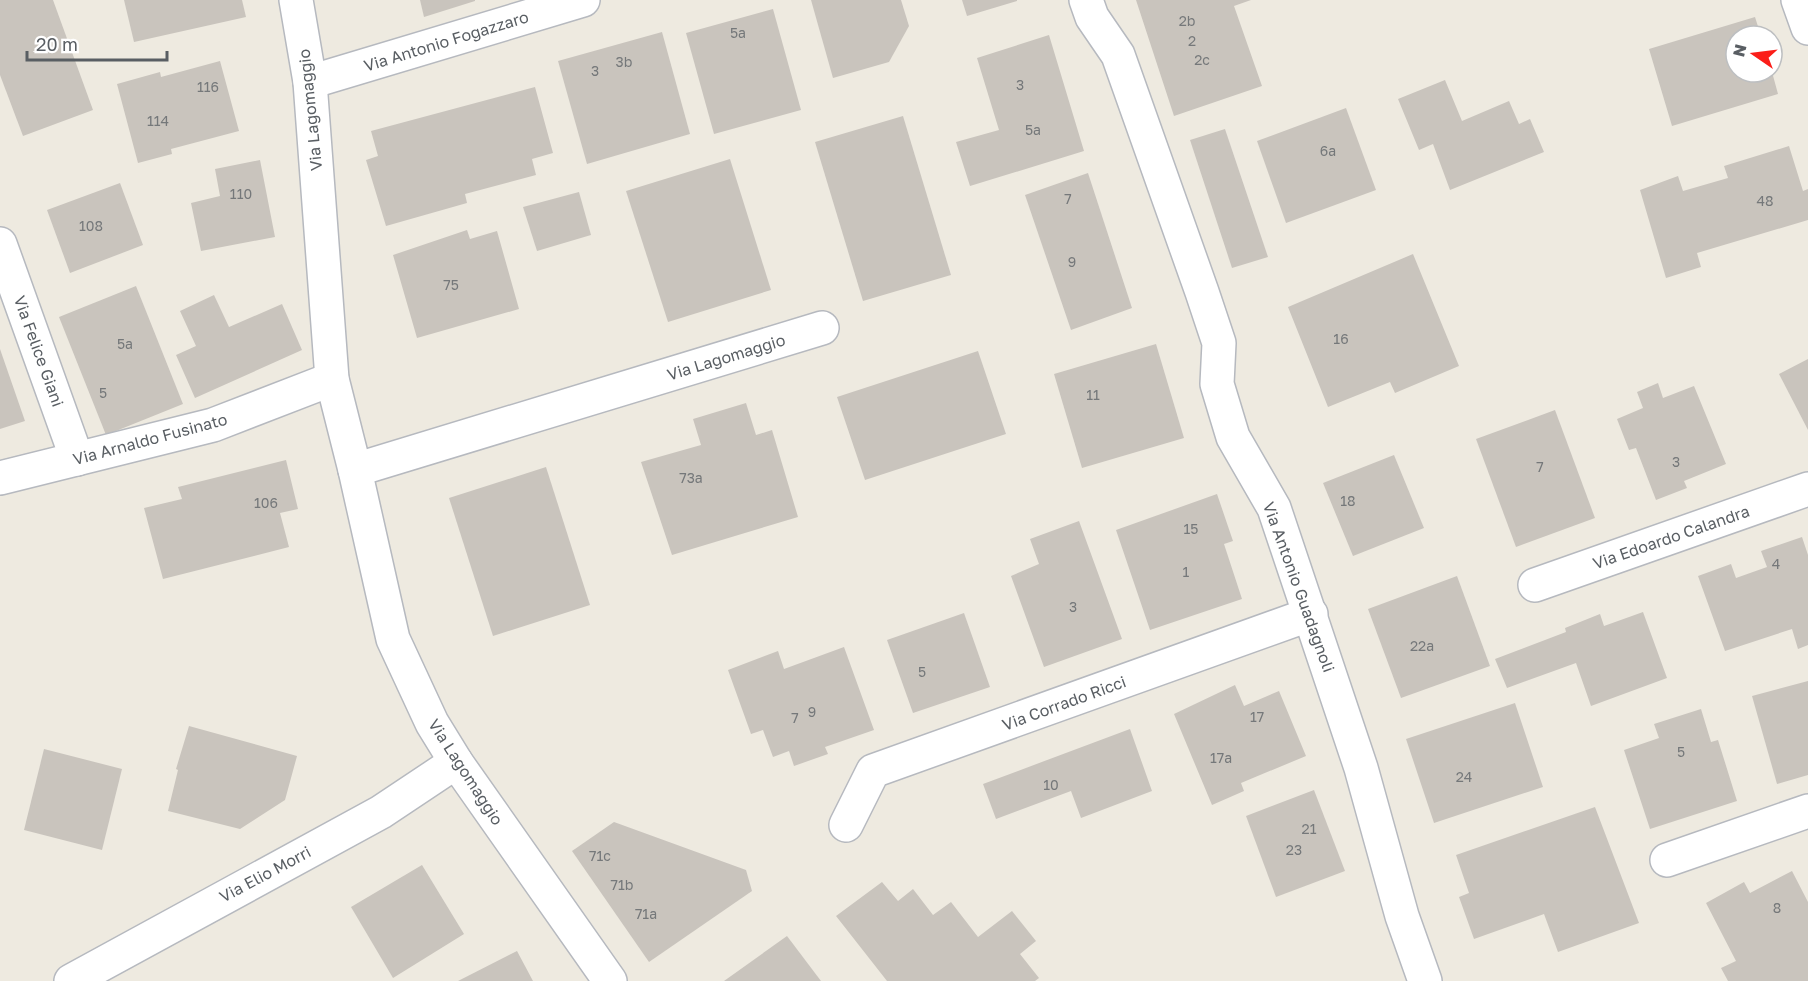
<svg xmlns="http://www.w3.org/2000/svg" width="1808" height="981" viewBox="0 0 1808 981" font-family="'Golos Text',sans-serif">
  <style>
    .building { fill: #c9c4bd }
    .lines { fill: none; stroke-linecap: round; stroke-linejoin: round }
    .minor-casing { stroke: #b6b9bf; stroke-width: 36 }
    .minor { stroke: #fff; stroke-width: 33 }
    .labels { text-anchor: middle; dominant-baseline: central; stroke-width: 5; stroke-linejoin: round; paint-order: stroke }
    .number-label { font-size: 14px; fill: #75787a }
    .street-label { font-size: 16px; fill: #595e63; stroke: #fff }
  </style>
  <rect width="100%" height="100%" fill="#eeeae0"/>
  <g class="building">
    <path d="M0,0H53L93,110L23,136L0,75Z"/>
    <path d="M124,0H242L246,17L134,42Z"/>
    <path d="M420,0H475V1L424,17Z"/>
    <path d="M811,0H901L909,26L889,62L833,78Z"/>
    <path d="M962,0H1017V1L967,16Z"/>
    <path d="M1136,0H1251L1234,6L1262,86L1174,116Z"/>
    <path d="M773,9L801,110L714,134L686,33Z"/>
    <path d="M1755,17L1761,36H1736V72H1772L1778,94L1672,126L1649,49Z"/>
    <path d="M662,32L690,134L587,164L558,61Z"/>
    <path d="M1049,35L1084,151L970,186L956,142L999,130L977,58Z"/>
    <path d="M220,61L239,131L171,149L172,154L138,163L117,84L160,72L161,77Z"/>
    <path d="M1445,80L1462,121L1509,101L1519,124L1530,119L1544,152L1450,190L1433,144L1419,150L1398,99Z"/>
    <path d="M535,87L553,153L532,159L536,175L465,194L467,203L386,226L366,160L378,156L371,131Z"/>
    <path d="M1346,108L1376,190L1286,223L1257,141Z"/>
    <path d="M903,116L951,275L863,301L815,142Z"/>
    <path d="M1225,129L1268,257L1232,268L1190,140Z"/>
    <path d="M1789,146L1803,191L1808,189V220L1697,253L1701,267L1666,278L1640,190L1678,176L1683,191L1728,178L1724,166Z"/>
    <path d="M730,159L771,290L668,322L626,191Z"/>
    <path d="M260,160L275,237L201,251L191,203L220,196L215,169Z"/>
    <path d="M1088,173L1132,308L1071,330L1025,195Z"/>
    <path d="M120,183L143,245L70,273L47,210Z"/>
    <path d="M579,192L591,235L537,251L523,207Z"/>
    <path d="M467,230L470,239L497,231L519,309L417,338L393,255Z"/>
    <path d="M1413,254L1459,366L1395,393L1390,382L1328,407L1288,307Z"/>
    <path d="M136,286L183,404L106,435L59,317Z"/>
    <path d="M214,295L229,327L282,304L302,350L195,398L176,355L196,346L180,311Z"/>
    <path d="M1156,344L1184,438L1082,468L1054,374Z"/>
    <path d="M0,349L25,421L0,429Z"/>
    <path d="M978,351L1006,434L865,480L837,397Z"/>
    <path d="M1808,359V430L1779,374Z"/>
    <path d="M1658,383L1663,398L1694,386L1726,464L1684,481L1687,488L1656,500L1636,448L1629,450L1617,419L1643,408L1637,392Z"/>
    <path d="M746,403L756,435L772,430L798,517L672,555L641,462L701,445L693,419Z"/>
    <path d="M1555,410L1595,518L1516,547L1476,439Z"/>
    <path d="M1394,455L1424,528L1353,556L1323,483Z"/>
    <path d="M286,460L298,509L280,513L289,547L163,579L144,508L182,499L178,487Z"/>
    <path d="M546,467L590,605L493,636L449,498Z"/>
    <path d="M1217,494L1233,541L1224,544L1242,599L1150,630L1116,530Z"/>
    <path d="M1079,521L1122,639L1044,667L1011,576L1039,564L1030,539Z"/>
    <path d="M1802,537L1808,555V645L1798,649L1792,629L1725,651L1698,576L1731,564L1736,578L1767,567L1761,551Z"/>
    <path d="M1457,576L1490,666L1401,698L1368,609Z"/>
    <path d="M1643,612L1667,678L1591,706L1576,663L1507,688L1495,659L1566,632L1565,628L1600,614L1604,626Z"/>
    <path d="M964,613L990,687L913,713L887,640Z"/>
    <path d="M844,647L874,730L825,747L828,754L794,766L789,751L773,757L763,730L751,734L728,670L778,651L784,669Z"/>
    <path d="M1808,681V775L1777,784L1752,696Z"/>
    <path d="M1235,685L1244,706L1279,691L1306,756L1241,783L1244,791L1212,805L1174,714Z"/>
    <path d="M1515,703L1543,787L1434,823L1406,739Z"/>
    <path d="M1701,709L1711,742L1718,740L1737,801L1650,829L1624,750L1659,738L1654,724Z"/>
    <path d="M189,726L297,756L285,800L240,829L168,811L178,770L176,769Z"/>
    <path d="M1130,729L1152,791L1081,818L1071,791L996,819L983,784Z"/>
    <path d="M44,749L122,769L102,850L24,830Z"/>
    <path d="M1314,790L1345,871L1276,897L1246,816Z"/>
    <path d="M1595,807L1639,923L1558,952L1544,914L1474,939L1459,897L1469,893L1456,855Z"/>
    <path d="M614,822L746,870L752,891L649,962L572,851Z"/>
    <path d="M422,865L464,934L393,978L351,907Z"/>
    <path d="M1792,871L1808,902V981H1728L1721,968L1736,961L1706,903L1744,882L1750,893Z"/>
    <path d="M882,882L898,901L913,889L933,915L951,902L978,937L1012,911L1036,941L1020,954L1039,978L1035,981H887L836,916Z"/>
    <path d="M787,936L821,981H724Z"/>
    <path d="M517,951L533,981H458Z"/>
  </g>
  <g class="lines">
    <g class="minor-casing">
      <g id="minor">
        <path d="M296,0L310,82L332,379L355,470L393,639L432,723L456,762L610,981"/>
        <path d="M1086,0L1092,17L1118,55L1202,292L1219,343L1217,384L1233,437L1274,508L1361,768L1402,916L1425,981"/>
        <path d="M1798,0L1808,28"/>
        <path d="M310,82L583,0"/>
        <path d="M0,244L77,459"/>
        <path d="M355,470L822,328"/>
        <path d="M0,478L213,425L332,379"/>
        <path d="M1535,585L1808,489"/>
        <path d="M846,825L873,771L1311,614"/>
        <path d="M1667,860L1808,811"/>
        <path d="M71,981L381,812L456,762"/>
      </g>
    </g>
    <use href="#minor" class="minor"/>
  </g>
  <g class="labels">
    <g class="number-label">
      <text x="1187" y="20">2b</text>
      <text x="738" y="32">5a</text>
      <text x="1192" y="40">2</text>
      <text x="1202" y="59">2c</text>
      <text x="624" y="61">3b</text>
      <text x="595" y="70">3</text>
      <text x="1020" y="84">3</text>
      <text x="208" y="86">116</text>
      <text x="158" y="120">114</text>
      <text x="1033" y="129">5a</text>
      <text x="1328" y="150">6a</text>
      <text x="241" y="193">110</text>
      <text x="1068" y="198">7</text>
      <text x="1765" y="200">48</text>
      <text x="91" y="225">108</text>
      <text x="1072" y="261">9</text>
      <text x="451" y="284">75</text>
      <text x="1341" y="338">16</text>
      <text x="125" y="343">5a</text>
      <text x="103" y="392">5</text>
      <text x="1093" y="394">11</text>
      <text x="1676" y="461">3</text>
      <text x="1540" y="466">7</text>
      <text x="691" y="477">73a</text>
      <text x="1348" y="500">18</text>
      <text x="266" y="502">106</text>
      <text x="1191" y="528">15</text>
      <text x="1776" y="563">4</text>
      <text x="1186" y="571">1</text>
      <text x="1073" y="606">3</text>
      <text x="1422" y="645">22a</text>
      <text x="922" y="671">5</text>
      <text x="812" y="711">9</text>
      <text x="1257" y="716">17</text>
      <text x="795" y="717">7</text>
      <text x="1681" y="751">5</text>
      <text x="1221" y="757">17a</text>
      <text x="1464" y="776">24</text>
      <text x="1051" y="784">10</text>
      <text x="1309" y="828">21</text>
      <text x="1294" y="849">23</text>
      <text x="600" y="855">71c</text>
      <text x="622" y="884">71b</text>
      <text x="1777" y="907">8</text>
      <text x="646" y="913">71a</text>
    </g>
    <g class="street-label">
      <text transform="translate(446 41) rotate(-17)">Via Antonio Fogazzaro</text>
      <text transform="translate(310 110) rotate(-96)">Via Lagomaggio</text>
      <text transform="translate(39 351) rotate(70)">Via Felice Giani</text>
      <text transform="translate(726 357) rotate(-17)">Via Lagomaggio</text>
      <text transform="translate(150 439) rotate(-15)">Via Arnaldo Fusinato</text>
      <text transform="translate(1671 537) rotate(-19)">Via Edoardo Calandra</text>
      <text transform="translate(1299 587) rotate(70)">Via Antonio Guadagnoli</text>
      <text transform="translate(1064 703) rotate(-20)">Via Corrado Ricci</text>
      <text transform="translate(466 772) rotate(57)">Via Lagomaggio</text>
      <text transform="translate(265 874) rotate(-28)">Via Elio Morri</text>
    </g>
  </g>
  <g transform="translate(1754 54) rotate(284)"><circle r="28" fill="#ffffff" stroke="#bdbfc1" stroke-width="1.5"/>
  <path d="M0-4.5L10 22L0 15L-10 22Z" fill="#fb1e19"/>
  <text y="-9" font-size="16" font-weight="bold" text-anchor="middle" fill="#595e63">N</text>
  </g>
  <path d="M27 51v9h140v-9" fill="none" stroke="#595e63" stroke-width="3"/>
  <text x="36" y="51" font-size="18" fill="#595e63" stroke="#ffffff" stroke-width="4.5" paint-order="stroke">20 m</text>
</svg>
